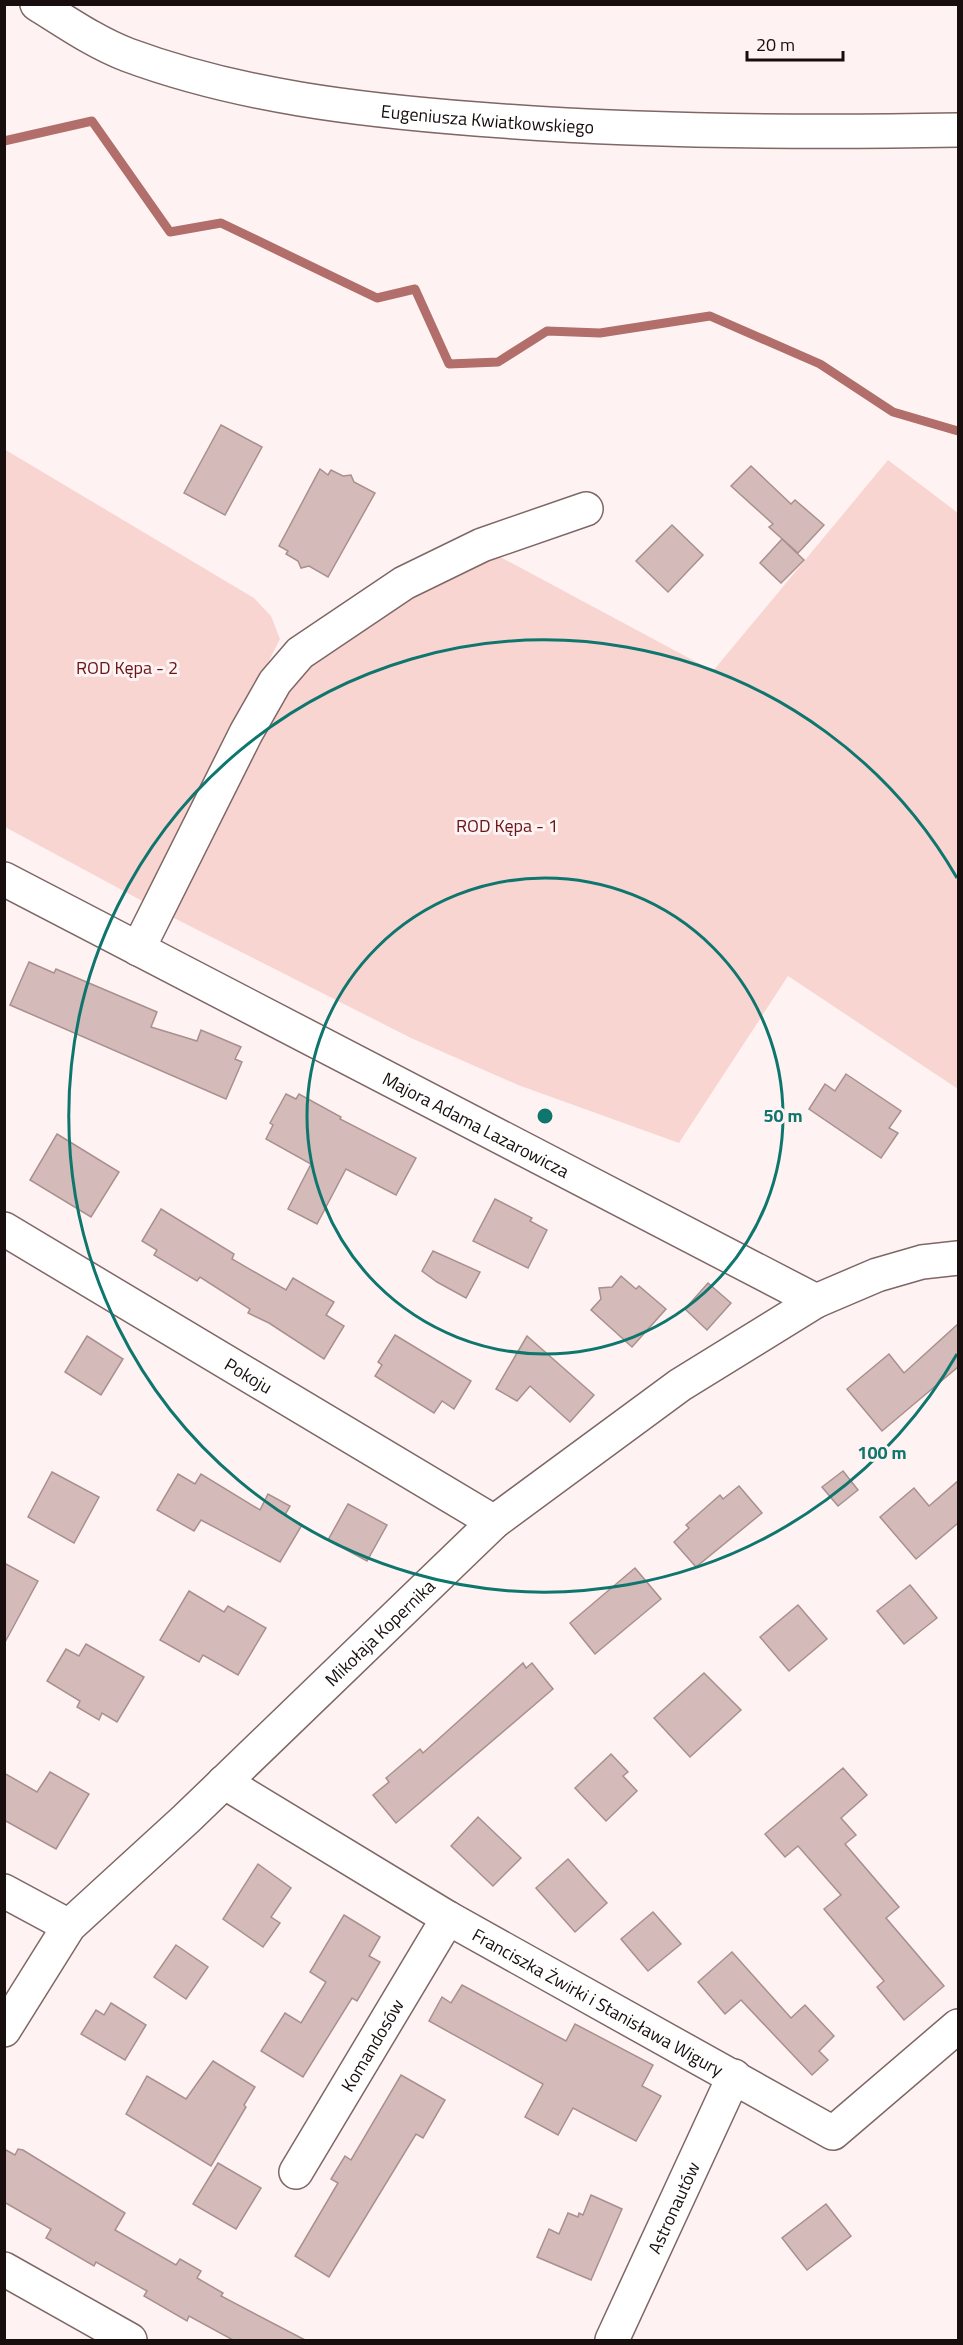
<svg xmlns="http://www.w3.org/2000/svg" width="963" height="2345" viewBox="0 0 963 2345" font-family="'Titillium Web',sans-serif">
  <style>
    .green { fill: #f9d5d2 }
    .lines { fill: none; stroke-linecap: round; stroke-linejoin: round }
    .stream { stroke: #b16e6a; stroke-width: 9 }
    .building { fill: #d4bab8; stroke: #a9908e; stroke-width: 1.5 }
    .minor-casing { stroke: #7e6765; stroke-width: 36 }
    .minor { stroke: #fff; stroke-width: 33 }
    .ring { fill: none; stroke: #0f766e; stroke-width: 3 }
    .labels { text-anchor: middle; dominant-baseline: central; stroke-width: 6; stroke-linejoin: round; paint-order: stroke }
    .street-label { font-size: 18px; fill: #170e0d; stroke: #fef3f2 }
    .park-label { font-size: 18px; fill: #661519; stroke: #fef3f2 }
    .centre { fill: #0f766e; stroke: #fef3f2; stroke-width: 3 }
    .ring-label { font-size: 18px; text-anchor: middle; font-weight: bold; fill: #0f766e; stroke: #fef3f2; stroke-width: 6; stroke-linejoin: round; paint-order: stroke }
  </style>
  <rect width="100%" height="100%" fill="#fef3f2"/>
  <g class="green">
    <path d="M4,449L254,598L271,616L280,639L146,903L5,827Z"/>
    <path d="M888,460L958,513V1089L788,976L679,1143L518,1085L411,1038L168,915L297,668L436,582L491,552L713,671Z"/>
  </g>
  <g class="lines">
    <path class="stream" d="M4,141L92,121L170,232L221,223L377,298L415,289L449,364L498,362L547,331L600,333L710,316L820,364L893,412L958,431"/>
  </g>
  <g class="building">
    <path d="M221,425L262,447L225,515L184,493Z"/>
    <path d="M751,466L791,504L795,500L824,525L798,553L769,527L773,524L731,486Z"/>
    <path d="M320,469L328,475L331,470L343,476L351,475L354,482L375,493L328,577L309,566L301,568L298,561L286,554L288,551L279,546Z"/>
    <path d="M672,525L703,555L668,592L636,561Z"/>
    <path d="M782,539L804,560L781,583L760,563Z"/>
    <path d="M29,962L54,973L56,969L157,1012L151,1027L197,1041L201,1030L241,1047L235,1059L242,1062L226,1099L10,1005Z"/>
    <path d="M846,1074L901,1111L889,1128L898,1133L881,1158L809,1109L825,1084L835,1091Z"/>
    <path d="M286,1094L296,1099L299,1094L341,1117L340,1119L416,1158L396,1195L346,1169L317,1224L288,1209L311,1164L266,1139L273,1125L270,1123Z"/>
    <path d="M57,1134L119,1172L91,1217L30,1180Z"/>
    <path d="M495,1199L532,1218L530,1221L547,1230L528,1268L473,1241Z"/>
    <path d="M161,1209L234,1254L232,1259L286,1290L293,1278L334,1302L326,1315L344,1326L324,1359L269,1323L248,1313L250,1309L200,1277L197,1281L154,1255L157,1250L142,1241Z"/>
    <path d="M433,1251L480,1272L466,1298L437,1282L422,1271Z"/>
    <path d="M621,1276L636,1289L639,1286L666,1309L632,1347L591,1310L601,1299L599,1288L612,1287Z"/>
    <path d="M708,1283L731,1303L707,1330L685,1309Z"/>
    <path d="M958,1324V1367L882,1431L847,1389L889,1354L904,1373Z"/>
    <path d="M395,1335L471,1381L454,1409L442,1401L434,1413L375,1376L382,1365L378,1362Z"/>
    <path d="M87,1336L123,1359L101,1395L65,1372Z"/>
    <path d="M527,1336L594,1395L570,1422L530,1386L517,1401L496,1389Z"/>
    <path d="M843,1471L858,1490L838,1506L822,1487Z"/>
    <path d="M52,1472L99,1497L74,1543L28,1517Z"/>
    <path d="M178,1474L195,1484L201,1474L260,1510L268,1494L290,1506L285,1515L302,1525L280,1562L201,1520L194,1531L157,1510Z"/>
    <path d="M958,1481V1523L916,1559L880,1517L914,1488L929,1506Z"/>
    <path d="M739,1486L762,1513L696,1567L674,1542L689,1528L686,1525L720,1495L723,1499Z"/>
    <path d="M348,1504L387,1525L367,1561L328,1540Z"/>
    <path d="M4,1563L38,1581L4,1644Z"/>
    <path d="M635,1568L661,1599L595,1654L570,1623Z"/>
    <path d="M910,1585L937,1618L904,1644L877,1611Z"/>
    <path d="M189,1591L224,1612L228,1606L266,1628L238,1675L203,1655L199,1662L160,1640Z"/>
    <path d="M798,1605L827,1639L789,1671L760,1637Z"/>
    <path d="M86,1644L144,1677L117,1722L102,1713L99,1720L77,1707L80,1701L47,1681L66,1649L79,1656Z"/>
    <path d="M523,1663L526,1668L532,1663L553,1689L396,1823L373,1795L389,1782L386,1778L420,1749L423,1753Z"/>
    <path d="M704,1673L741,1710L690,1757L654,1718Z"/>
    <path d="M611,1754L628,1772L623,1776L637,1791L606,1821L575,1788Z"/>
    <path d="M843,1768L867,1795L841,1818L856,1835L845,1844L899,1907L886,1918L944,1986L904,2020L877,1987L884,1981L824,1909L841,1895L798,1846L785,1857L765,1834Z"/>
    <path d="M50,1772L89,1794L56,1849L4,1820V1773L37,1792Z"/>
    <path d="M478,1817L521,1858L493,1886L451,1846Z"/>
    <path d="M568,1859L607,1903L575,1932L536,1888Z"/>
    <path d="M258,1864L291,1888L271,1917L280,1923L263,1947L223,1919Z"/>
    <path d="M653,1912L681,1944L648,1971L621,1939Z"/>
    <path d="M344,1915L380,1937L369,1956L380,1962L357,2001L352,1998L303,2077L261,2051L285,2013L301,2023L326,1982L310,1972Z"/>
    <path d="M176,1945L208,1967L186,1999L154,1977Z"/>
    <path d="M732,1952L791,2018L805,2005L834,2036L819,2051L828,2060L812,2075L741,2000L725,2014L698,1982Z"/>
    <path d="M462,1985L566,2041L575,2024L653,2065L642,2086L661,2096L636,2141L573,2108L558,2135L525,2117L543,2084L429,2021L442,1997L451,2003Z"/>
    <path d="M111,2003L146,2025L125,2060L81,2034L96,2010L104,2015Z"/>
    <path d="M213,2061L255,2087L244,2105L246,2107L211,2166L126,2114L147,2076L186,2099Z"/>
    <path d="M401,2075L445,2100L423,2138L416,2134L329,2277L295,2256L338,2183L331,2179L345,2156L351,2160Z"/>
    <path d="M4,2149L15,2155L18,2149L23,2150L125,2213L115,2230L176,2265L180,2259L201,2271L197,2278L223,2293L221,2296L305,2340H233L189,2316L187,2321L144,2296L147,2291L96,2262L94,2266L46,2238L51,2229L4,2202Z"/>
    <path d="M218,2163L261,2188L236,2229L193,2204Z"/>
    <path d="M591,2195L622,2209L591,2280L537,2257L549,2229L559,2234L568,2213L578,2217L579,2213L583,2215Z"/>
    <path d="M826,2204L851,2236L807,2270L782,2238Z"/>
  </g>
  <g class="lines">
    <g class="minor-casing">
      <g id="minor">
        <path id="s1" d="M37,4C66,22 96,43 128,55C239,96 359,110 476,119C637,132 798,133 958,130"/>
        <path id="s2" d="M4,879L816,1301"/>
        <path d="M138,949L246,733L275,682L300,653L404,583L482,545L586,509"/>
        <path id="s3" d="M4,1229L494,1522"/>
        <path id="s4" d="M224,1782L448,1918L833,2133L958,2026"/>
        <path d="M4,1891L69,1926"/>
        <path id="s5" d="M4,2030L69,1926L186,1819L494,1522L680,1385L816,1301L877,1275L922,1262L958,1258"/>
        <path id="s6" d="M296,2172L448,1918"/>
        <path d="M4,2269L130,2340"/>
        <path id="s7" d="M612,2340L734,2076"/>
      </g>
    </g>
    <use href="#minor" class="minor"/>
  </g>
  <g class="ring">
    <circle cx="545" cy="1116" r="238"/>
    <path d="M957 1354A476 476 0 1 1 957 878"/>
  </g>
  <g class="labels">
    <g class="street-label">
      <text stroke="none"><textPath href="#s1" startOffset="471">Eugeniusza Kwiatkowskiego</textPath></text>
      <text stroke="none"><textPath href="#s2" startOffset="532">Majora Adama Lazarowicza</textPath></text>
      <text stroke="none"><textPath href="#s3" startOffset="285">Pokoju</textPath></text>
      <text stroke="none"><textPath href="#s5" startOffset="550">Mikołaja Kopernika</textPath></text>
      <text stroke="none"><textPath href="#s4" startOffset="434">Franciszka Żwirki i Stanisława Wigury</textPath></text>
      <text stroke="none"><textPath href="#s6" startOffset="148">Komandosów</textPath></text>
      <text stroke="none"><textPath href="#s7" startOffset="146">Astronautów</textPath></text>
    </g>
    <g class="park-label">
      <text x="127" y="667">ROD Kępa - 2</text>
      <text x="507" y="825">ROD Kępa - 1</text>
    </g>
  </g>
  <circle cx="545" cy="1116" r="9" class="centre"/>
  <g class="ring-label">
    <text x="783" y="1122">50 m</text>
    <text x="882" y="1459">100 m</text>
  </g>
  <rect width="963" height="2345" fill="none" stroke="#170e0d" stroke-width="12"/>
  <path d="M747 51v9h96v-9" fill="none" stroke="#170e0d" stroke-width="3"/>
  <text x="756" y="51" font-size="18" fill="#170e0d" stroke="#fef3f2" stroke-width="4.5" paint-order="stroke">20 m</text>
</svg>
